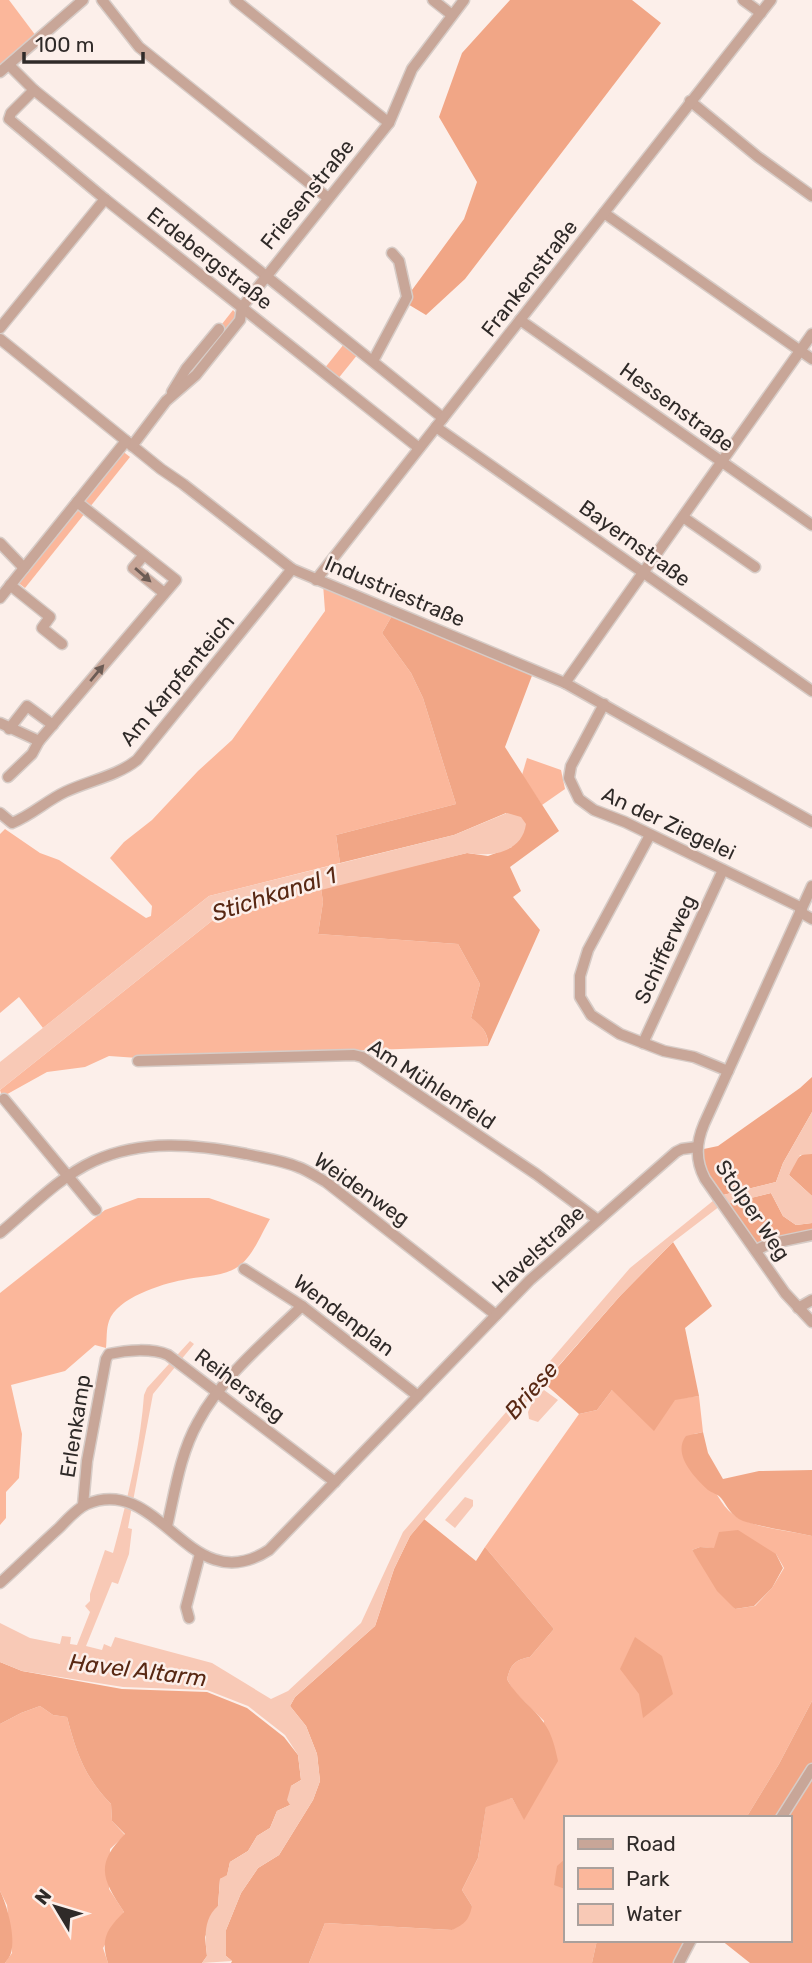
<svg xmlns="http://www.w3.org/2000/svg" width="812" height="1963" viewBox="0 0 812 1963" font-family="Rubik,sans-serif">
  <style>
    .green { fill: #fbb79b; fill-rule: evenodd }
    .forest { fill: #f1a686 }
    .water { fill: #f8c9b6 }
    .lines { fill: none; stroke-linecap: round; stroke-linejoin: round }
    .minor-casing { stroke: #d7ccc7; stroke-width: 13 }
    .minor { stroke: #c8a698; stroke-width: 10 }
    .oneway { fill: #6c5c55 }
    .labels { text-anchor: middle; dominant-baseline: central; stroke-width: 5; stroke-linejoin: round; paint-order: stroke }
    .street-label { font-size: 21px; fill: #2f2a28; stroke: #fcefea }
    .water-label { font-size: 23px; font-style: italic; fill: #582813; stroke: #fcefea }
  </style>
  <rect width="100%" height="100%" fill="#fcefea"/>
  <g class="green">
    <path d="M0,0H9L36,36L0,67Z"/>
    <path d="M233,310L238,316L196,370L193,368L221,331L222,324Z"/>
    <path d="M344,344L358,354L337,380L324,369Z"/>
    <path d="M121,450L130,457L25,588L16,581Z"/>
    <path d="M323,584L393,614L382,633L411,673L423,698L456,804L336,835L340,863L209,896L43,1028L19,997L0,1013V834L5,829L40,853L59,860L146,918L151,916L152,906L110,858L124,842L152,820L198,771L232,740L325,611Z"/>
    <path d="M527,758L561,770L565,789L542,805L522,775Z"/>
    <path d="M321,888L323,902L318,934L458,944L480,984L471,1018C481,1024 489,1034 488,1046L138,1058L109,1056L85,1067L47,1072L2,1097L0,1090L218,916Z"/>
    <path d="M138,1198H209L270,1219C261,1234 252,1259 236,1268C221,1277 200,1276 183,1280C161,1284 117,1298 109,1321C106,1329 107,1340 106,1348L95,1345L65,1371L11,1385L22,1434L19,1478L6,1492V1518L0,1525V1293L105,1210Z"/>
    <path d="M612,1390L675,1399L699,1396L703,1432L694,1434C703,1461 715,1510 743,1520C764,1529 790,1531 812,1536V1701L779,1764L746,1818H565V1940H597L592,1963H309L325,1923L452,1930L472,1906L462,1890L478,1858L486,1806L512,1798L524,1819L544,1721L513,1690L507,1679C511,1664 515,1660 530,1657L554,1629L485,1547L579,1414L597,1410ZM700,1547L776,1554L784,1568L772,1588L755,1606L735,1609L692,1550Z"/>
    <path d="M40,1706L53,1715L67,1717C76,1752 85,1778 111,1804L112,1821L125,1835L110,1849L109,1889L124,1912L103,1948L108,1963H5L12,1953L7,1905L0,1891V1724L21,1713Z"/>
  </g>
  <g class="forest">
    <path d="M510,0H632L661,23L465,279L426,315L406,303L412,290L464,219L477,182L439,117L462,53Z"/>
    <path d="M393,614L533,673L505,747L559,831L510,867L521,891L513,897L540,930L488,1046C489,1033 481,1025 471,1018L480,984L458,944L318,934L323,902L321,888L467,853L488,856L512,847L506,813L454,835L340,863L336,835L456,804L423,698L411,673L382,633Z"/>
    <path d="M812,1077V1112L783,1163L776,1182L719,1196L702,1171L699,1150L718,1146L800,1088Z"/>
    <path d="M807,1153L812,1154V1196L789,1175C792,1164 796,1156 807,1153Z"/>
    <path d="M771,1193L783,1216L796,1225L812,1223V1233L756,1249L725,1204Z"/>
    <path d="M673,1242L712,1306L685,1328L699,1396L675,1400L654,1431L612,1390L597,1410L579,1414L544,1383L620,1296Z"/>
    <path d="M703,1432L708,1453L723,1479L759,1471L812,1470V1536C790,1531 765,1528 743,1521C731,1516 728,1507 721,1498C718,1494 712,1493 708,1490C694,1477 672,1454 686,1436Z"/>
    <path d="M424,1519L476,1561L485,1547L554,1629L530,1657C515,1660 511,1664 507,1679C516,1697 533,1706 544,1723C552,1734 555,1747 558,1761L524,1820L512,1798L486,1807L478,1858L462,1890L472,1906C469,1920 465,1924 452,1930L325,1923L309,1963H231L232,1961L226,1956V1930L241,1893L258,1868L279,1855L313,1800L320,1781L317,1754L306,1726L290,1706L295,1697L375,1626L394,1569L410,1536Z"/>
    <path d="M738,1530L776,1554L783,1568L772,1588L754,1606L735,1609L717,1591L692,1550L700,1547L714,1548L719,1532Z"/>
    <path d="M635,1637L662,1656L673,1694L643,1718L639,1694L620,1669Z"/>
    <path d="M0,1662L22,1671L122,1689L207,1692L247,1708L284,1737L298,1755L301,1780L291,1786L290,1805L277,1811L270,1828L257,1836L248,1851L230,1862L227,1876L220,1879L218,1906L205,1937L207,1956L202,1963H108C100,1939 107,1929 124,1912C103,1880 94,1865 125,1834L112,1821L111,1804C85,1778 76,1752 67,1717L53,1715L40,1706L21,1713L0,1724Z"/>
    <path d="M812,1701V1963H750L721,1940H789V1818H746L779,1764Z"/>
    <path d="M565,1859V1889L554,1885L557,1866Z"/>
    <path d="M0,1891C7,1905 16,1937 11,1953C10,1957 7,1960 5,1963H0Z"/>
    <path d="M597,1940H691L679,1963H592Z"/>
  </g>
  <g class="water">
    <path d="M507,813L521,817L526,824C522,853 491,857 467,853L218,916L0,1090V1062L209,896L454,835Z"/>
    <path d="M812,1112V1154L800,1155L789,1175L812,1196V1223L796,1225L783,1216L771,1193L720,1206L673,1242L620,1296L530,1398L534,1399L544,1390L558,1400L538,1422L529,1419L528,1412L532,1403L528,1400L410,1536L394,1569L375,1626L295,1697L290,1706L306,1726L317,1754L320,1781L313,1800L279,1855L258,1868L241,1893L226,1930V1956L232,1961L202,1963L207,1956C205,1938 203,1919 218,1906L220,1879L227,1875L230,1862L248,1851L257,1836L270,1828L277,1811L290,1805L287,1800L291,1786L301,1780L298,1755L285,1735L248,1706L207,1690L123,1687L22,1671L0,1662V1623L30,1638L60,1644L62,1636L71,1637L70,1644L77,1645L90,1612L85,1606L90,1601V1594L105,1550L113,1553C127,1501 140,1449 144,1395L147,1388L190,1341L194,1344L153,1394L128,1528L132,1529L129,1554L118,1584L112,1582L86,1646L102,1650L104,1644L111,1647L115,1637L212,1663L271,1699L288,1691L361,1623L403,1532L630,1268L719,1196L776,1182L783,1163Z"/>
    <path d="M465,1497L473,1500V1506L455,1528L445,1520Z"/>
  </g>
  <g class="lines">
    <g class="minor-casing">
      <g id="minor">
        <path d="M102,0L139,47L328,198"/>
        <path d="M235,0L389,123"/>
        <path d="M433,0L452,15"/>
        <path d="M743,0L761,13"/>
        <path d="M9,65L34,90L443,418"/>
        <path d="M0,72L83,0"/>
        <path d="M34,90L11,113L9,119L105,199L419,448"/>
        <path d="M690,101L758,157L812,196"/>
        <path d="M604,213L812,359"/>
        <path d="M520,320L812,525"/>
        <path d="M0,328L105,199"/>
        <path d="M0,339L161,469L183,484L292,569L565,683L812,822"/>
        <path d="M373,361L407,297L399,261L392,253"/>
        <path d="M172,392L186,369L219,329"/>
        <path d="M436,427L812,691"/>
        <path d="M132,446L166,401L196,375L240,320L242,307L389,123L412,69L464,0"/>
        <path d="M683,517L755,567"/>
        <path d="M0,543L24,568"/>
        <path d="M144,555L133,568L164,593"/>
        <path d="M316,580L771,0"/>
        <path d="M10,585L50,617L42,628L62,644"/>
        <path d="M0,598L126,441"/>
        <path d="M565,683L812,334"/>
        <path d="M604,704L571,766L569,778L579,799L594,810L625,822L802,908"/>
        <path d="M0,723L39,741L176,580L77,502"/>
        <path d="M9,729L27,706L53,725"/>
        <path d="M8,777L32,754L39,741"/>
        <path d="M0,813L12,823C32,815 46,801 65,792C88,781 117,776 137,760L292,569"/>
        <path d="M650,835L588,950L580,976V997L591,1015L620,1034L664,1051L694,1057L728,1071"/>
        <path d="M812,886L704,1124C696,1143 695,1160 705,1179L785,1293L812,1322"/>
        <path d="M800,912L812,919"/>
        <path d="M643,1043L723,870"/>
        <path d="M138,1061L354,1055L362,1057L536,1174L598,1220"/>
        <path d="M4,1099L96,1210"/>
        <path d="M0,1233C29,1209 59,1177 94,1161C143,1139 194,1144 246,1154C263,1158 281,1160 298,1167C307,1170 317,1177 326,1182L496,1315"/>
        <path d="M756,1250L769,1244L812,1235"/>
        <path d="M244,1269L302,1306L418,1396"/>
        <path d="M798,1308L812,1300"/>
        <path d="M83,1505L87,1461L106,1359L109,1354C127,1350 152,1348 168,1355L335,1482"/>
        <path d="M167,1526C175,1491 180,1454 198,1422C222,1377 266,1341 302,1306"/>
        <path d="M0,1583C20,1565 39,1546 59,1528C67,1520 77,1508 87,1504C161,1473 189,1602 269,1550L530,1280L676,1152L682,1149L697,1147"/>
        <path d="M189,1618L186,1607L200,1554"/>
        <path d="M781,1818L812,1769"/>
        <path d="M679,1963L691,1940"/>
      </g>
    </g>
    <use href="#minor" class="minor"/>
  </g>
  <defs><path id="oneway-solid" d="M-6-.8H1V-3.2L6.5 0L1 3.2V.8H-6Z" transform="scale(1.75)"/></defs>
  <g class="oneway">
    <use href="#oneway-solid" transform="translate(143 575) rotate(41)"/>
    <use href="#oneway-solid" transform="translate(97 673) rotate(-50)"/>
  </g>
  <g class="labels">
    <g class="street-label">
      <text transform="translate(307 194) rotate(-51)">Friesenstraße</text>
      <text transform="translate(210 258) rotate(38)">Erdebergstraße</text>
      <text transform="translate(529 278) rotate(-52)">Frankenstraße</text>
      <text transform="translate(677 407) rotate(36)">Hessenstraße</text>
      <text transform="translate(635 543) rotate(36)">Bayernstraße</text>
      <text transform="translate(395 591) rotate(23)">Industriestraße</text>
      <text transform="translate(177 680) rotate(-50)">Am Karpfenteich</text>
      <text transform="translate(669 823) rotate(25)">An der Ziegelei</text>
      <text transform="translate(665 949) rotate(-65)">Schifferweg</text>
      <text transform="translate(432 1084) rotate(33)">Am Mühlenfeld</text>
      <text transform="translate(362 1189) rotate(35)">Weidenweg</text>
      <text transform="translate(753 1210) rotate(56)">Stolper Weg</text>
      <text transform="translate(538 1249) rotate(-43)">Havelstraße</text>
      <text transform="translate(344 1315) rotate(37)">Wendenplan</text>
      <text transform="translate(240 1385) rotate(37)">Reihersteg</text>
      <text transform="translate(75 1426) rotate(-81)">Erlenkamp</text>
    </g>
    <g class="water-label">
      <text transform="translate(274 894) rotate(-18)">Stichkanal 1</text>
      <text transform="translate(531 1390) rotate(-49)">Briese</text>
      <text transform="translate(138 1670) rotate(7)">Havel Altarm</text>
    </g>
  </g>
  <rect x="564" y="1816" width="228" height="126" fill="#fcefea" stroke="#aaa09c" stroke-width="2"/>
  <rect x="578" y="1839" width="35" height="10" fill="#c8a698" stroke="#aaa09c" stroke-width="2"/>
  <text x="626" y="1851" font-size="21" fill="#2f2a28">Road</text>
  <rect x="578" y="1868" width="35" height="21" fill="#fbb79b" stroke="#aaa09c" stroke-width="2"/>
  <text x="626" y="1886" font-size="21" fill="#2f2a28">Park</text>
  <rect x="578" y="1904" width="35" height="21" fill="#f8c9b6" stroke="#aaa09c" stroke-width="2"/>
  <text x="626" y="1921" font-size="21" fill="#2f2a28">Water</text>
  <g transform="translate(56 1907) rotate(308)" stroke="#fcefea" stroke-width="5" paint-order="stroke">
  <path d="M0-5L12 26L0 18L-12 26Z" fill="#2f2a28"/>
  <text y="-10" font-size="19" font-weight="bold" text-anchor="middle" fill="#2f2a28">N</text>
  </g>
  <path d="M24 52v10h119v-10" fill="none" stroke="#2f2a28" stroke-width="3.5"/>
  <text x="35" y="52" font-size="21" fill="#2f2a28" stroke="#fcefea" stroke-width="5" paint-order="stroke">100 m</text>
</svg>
